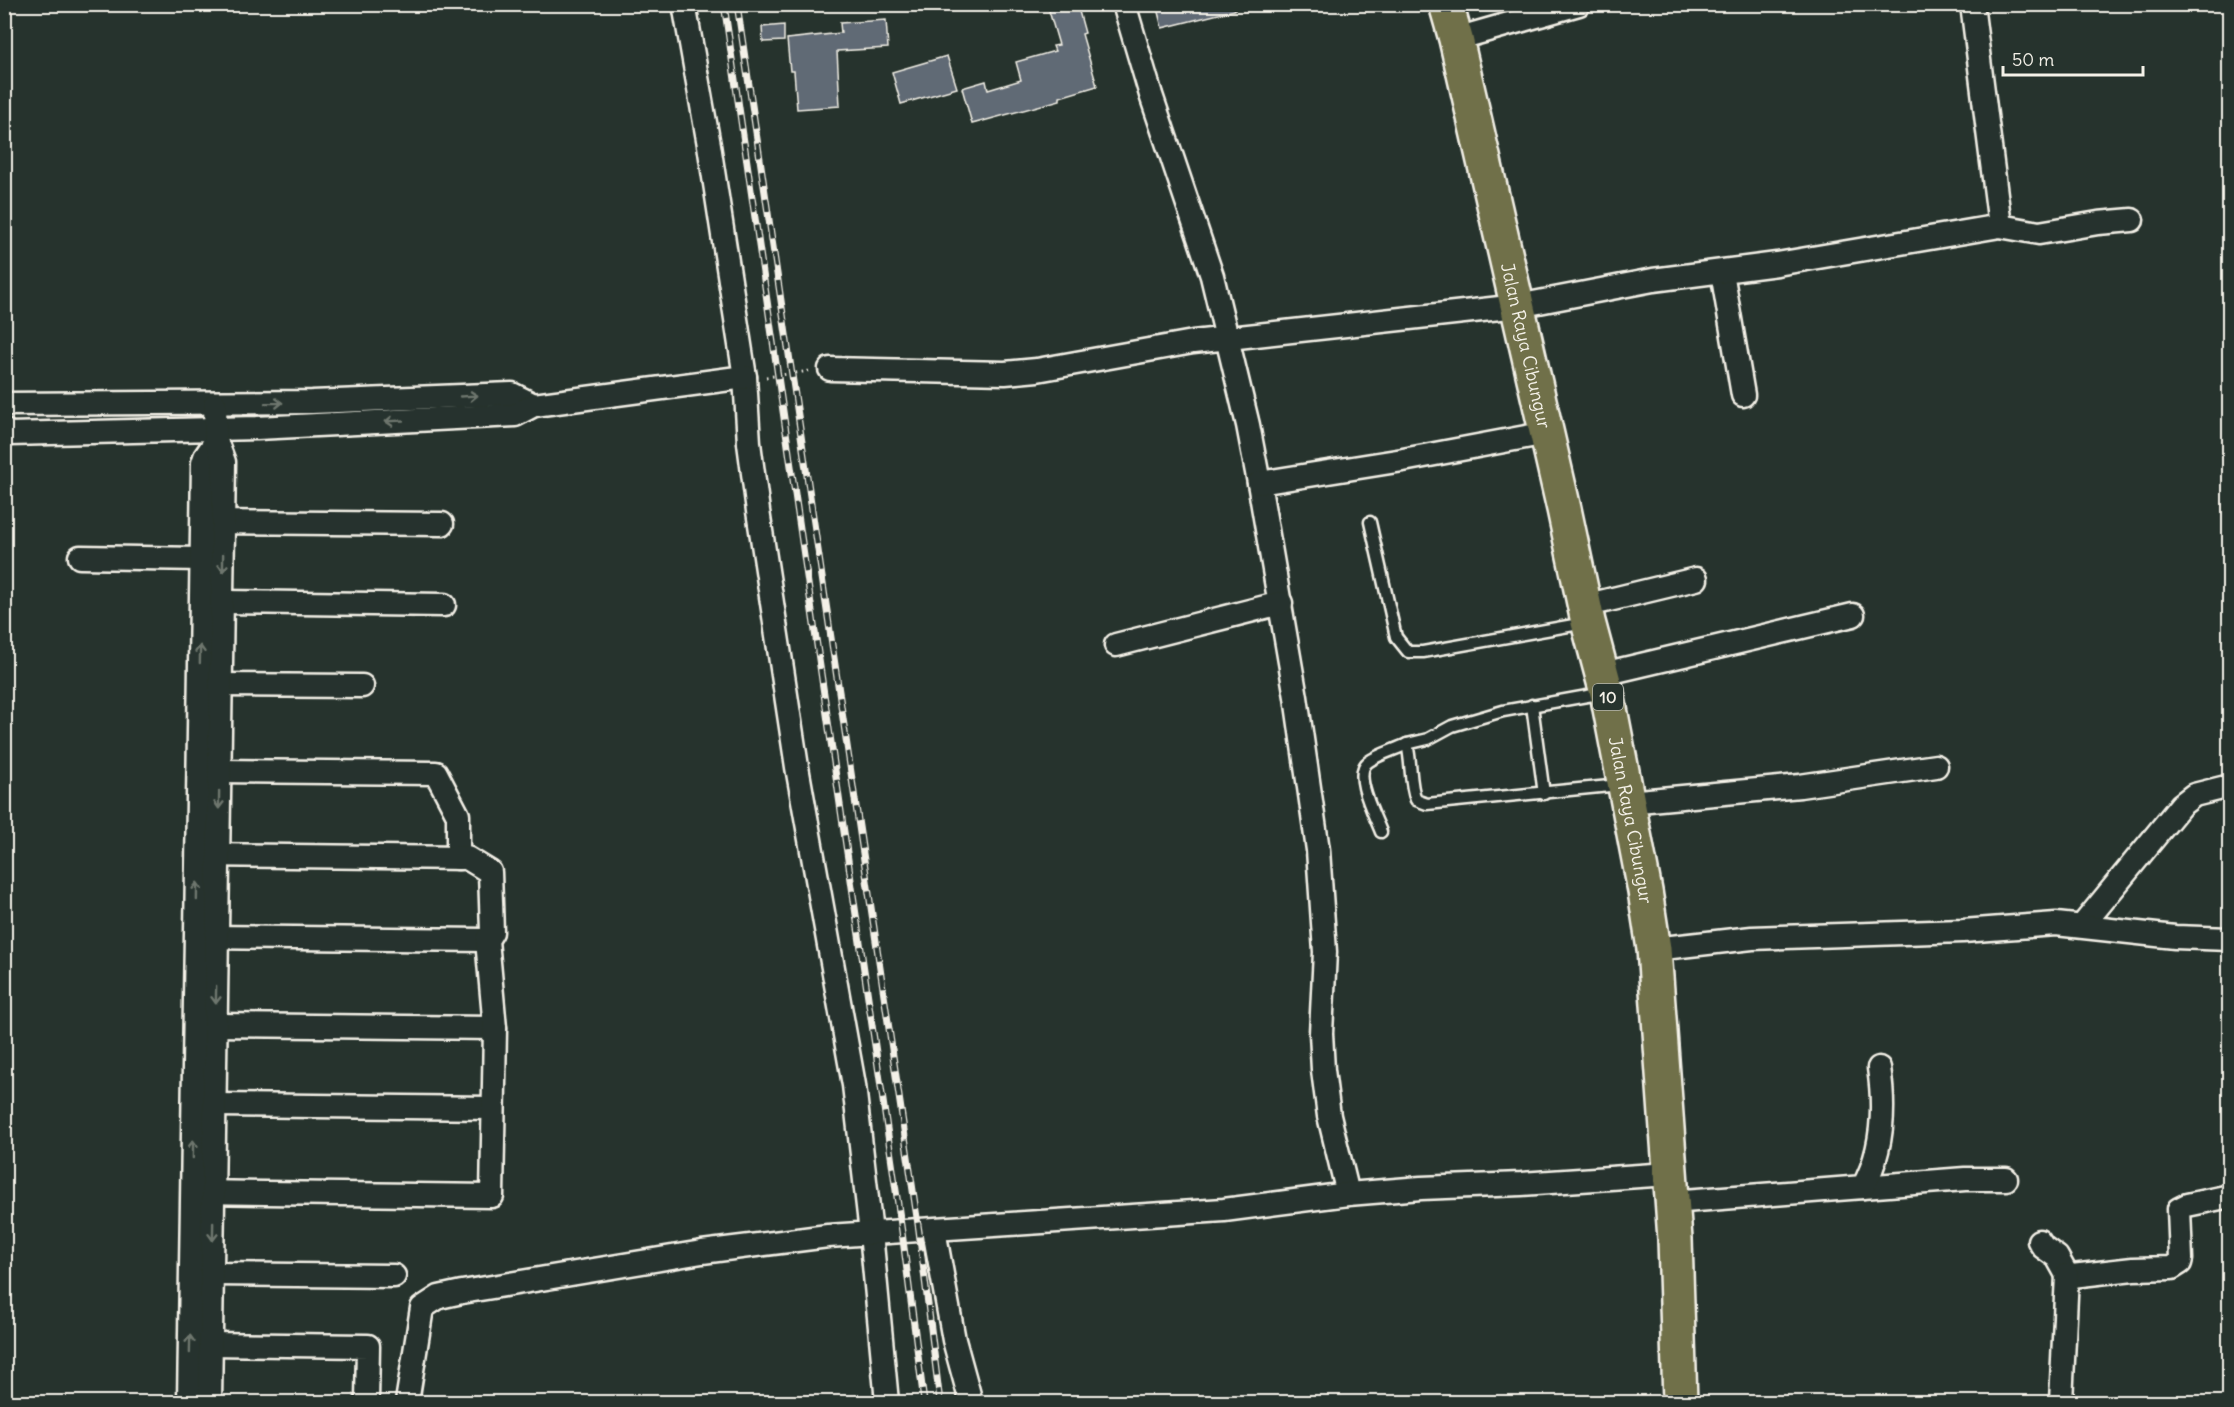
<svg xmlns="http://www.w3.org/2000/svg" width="2234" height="1407" viewBox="0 0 2234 1407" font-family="Delius,sans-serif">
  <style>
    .building { fill: #616a74; stroke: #f4f1e8; stroke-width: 1.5 }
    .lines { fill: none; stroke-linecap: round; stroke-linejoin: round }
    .service-casing { stroke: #f4f1e8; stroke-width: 15 }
    .minor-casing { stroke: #f4f1e8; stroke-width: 27 }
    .trunk-casing { stroke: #f4f1e8; stroke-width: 38 }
    .path { stroke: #f4f1e8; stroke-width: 3; stroke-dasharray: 1.5 4.5; stroke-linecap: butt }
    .service { stroke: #26332d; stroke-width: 10 }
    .minor { stroke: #26332d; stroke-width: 22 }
    .trunk { stroke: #6f704a; stroke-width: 33 }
    .rail-casing { stroke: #f4f1e8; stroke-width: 7 }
    .rail { stroke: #26332d; stroke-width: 4.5; stroke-dasharray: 14; stroke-linecap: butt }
    .oneway { stroke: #6e766e }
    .labels { text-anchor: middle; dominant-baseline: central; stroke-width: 4.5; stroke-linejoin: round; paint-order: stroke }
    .shield { fill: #26332d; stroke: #b6b8b0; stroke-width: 1.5 }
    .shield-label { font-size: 16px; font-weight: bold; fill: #f4f1e8 }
    .street-label { font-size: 18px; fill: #f4f1e8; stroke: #26332d }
  </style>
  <rect width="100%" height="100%" fill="#26332d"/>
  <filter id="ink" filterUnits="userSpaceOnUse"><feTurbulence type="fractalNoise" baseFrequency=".0167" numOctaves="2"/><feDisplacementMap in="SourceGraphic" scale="12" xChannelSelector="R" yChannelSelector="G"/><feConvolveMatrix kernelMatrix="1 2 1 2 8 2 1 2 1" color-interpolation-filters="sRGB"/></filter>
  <g filter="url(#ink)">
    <g class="building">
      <path d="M1047,4H1077L1085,33L1082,34L1097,86L1060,97V100L972,124L962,88L986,81L988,90L1021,80L1016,62L1055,51L1053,46L1059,45Z"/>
      <path d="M1156,4H1235V10L1162,28Z"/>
      <path d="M886,20L888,48L837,51L840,106L797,109L794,71H790L787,39L841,33L840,23Z"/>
      <path d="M784,25V41L763,42L762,27Z"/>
      <path d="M947,56L957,88L901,104L892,72Z"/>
    </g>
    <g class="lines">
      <g class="service-casing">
        <g id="service">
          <path d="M1370,522L1396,637L1408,652H1423L1585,623"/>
          <path d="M1604,693L1503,711L1452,726L1428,739L1407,744C1412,763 1409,782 1416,800L1427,804L1620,785"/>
          <path d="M1532,705L1544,794"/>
          <path d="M1381,832C1375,816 1352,774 1368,762C1379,754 1395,750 1407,744"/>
        </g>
      </g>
      <g class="minor-casing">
        <g id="minor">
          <path d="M684,4L709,145L745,377L749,443L758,511L797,767L854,1085L871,1233L887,1402"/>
          <path d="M1124,4L1151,95L1212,276L1248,425L1259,483L1296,697L1318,850L1325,952L1321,1033L1323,1070L1329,1116L1348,1194"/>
          <path d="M1972,4L2000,226"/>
          <path d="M1456,39L1579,4"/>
          <path d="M1722,272L1743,395"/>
          <path d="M830,369L1005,373L1037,370L1193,342L1518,306L1653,280L1777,264L2000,226L2039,233L2098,223L2132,220"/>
          <path d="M4,404L312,402L512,394L534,405"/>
          <path d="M4,430L9,434L257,428L515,415L534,405L745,377"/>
          <path d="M1259,483L1403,460L1547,433"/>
          <path d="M209,522L442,524"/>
          <path d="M80,557L202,559"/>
          <path d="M222,602L444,605"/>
          <path d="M1584,606L1696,579"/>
          <path d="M1116,645L1281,603"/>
          <path d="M1603,674L1853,615"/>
          <path d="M207,685L362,686"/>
          <path d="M220,771L436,773L458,815V858"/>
          <path d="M1628,802L1800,786L1936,766"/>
          <path d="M2082,926L2181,805L2194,795L2230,786"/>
          <path d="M204,937L487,940"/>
          <path d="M1654,949L1752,938L1963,931L2056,924L2175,937L2230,939"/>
          <path d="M216,1025L495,1028"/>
          <path d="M215,1105L493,1108"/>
          <path d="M1863,1187L1965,1179H2006"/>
          <path d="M198,1192L492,1196L495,1028L487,940L492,932L490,872L467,858L205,855"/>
          <path d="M1671,1202L1863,1187C1883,1151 1885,1108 1879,1068"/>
          <path d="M934,1230L954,1340L971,1402"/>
          <path d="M2039,1241L2043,1247L2057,1257L2067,1275L2072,1276L2133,1269L2172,1268L2180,1263L2181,1259L2179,1209L2187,1205L2230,1196"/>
          <path d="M212,1274L394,1276"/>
          <path d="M211,1344L368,1346L367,1402"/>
          <path d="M189,1402L203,463L205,457L216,441"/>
          <path d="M210,1402L224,462L216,441L215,404"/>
          <path d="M407,1402L422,1308L439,1297L462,1292L702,1252L828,1236L1224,1210L1348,1194L1421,1188L1521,1184L1669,1174"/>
          <path d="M2061,1402L2067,1275"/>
        </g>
      </g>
      <g class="trunk-casing">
        <g id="trunk">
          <path id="s1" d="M1446,4L1456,39L1564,509L1588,622L1607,693L1645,891L1654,949L1675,1239L1680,1402"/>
        </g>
      </g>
      <path class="path" d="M766,377L810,371"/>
      <use href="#service" class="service"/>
      <use href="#minor" class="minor"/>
      <use href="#trunk" class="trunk"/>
      <g class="rail-casing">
        <g id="rail">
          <path d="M724,4L902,1232L924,1402"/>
          <path d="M737,4L919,1231L940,1402"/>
        </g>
      </g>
      <use href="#rail" class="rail"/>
    </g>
    <defs><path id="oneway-shaft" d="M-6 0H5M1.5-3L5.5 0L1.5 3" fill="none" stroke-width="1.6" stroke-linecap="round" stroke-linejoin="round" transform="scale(1.5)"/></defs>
    <g class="oneway">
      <use href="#oneway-shaft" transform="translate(469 396) rotate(-3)"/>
      <use href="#oneway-shaft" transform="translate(274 403) rotate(-1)"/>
      <use href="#oneway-shaft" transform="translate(394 421) rotate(177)"/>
      <use href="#oneway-shaft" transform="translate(223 563) rotate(91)"/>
      <use href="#oneway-shaft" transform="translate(200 654) rotate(-89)"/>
      <use href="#oneway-shaft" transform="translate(219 800) rotate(91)"/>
      <use href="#oneway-shaft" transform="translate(197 891) rotate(-89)"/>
      <use href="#oneway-shaft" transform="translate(216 995) rotate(91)"/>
      <use href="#oneway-shaft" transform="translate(193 1149) rotate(-89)"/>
      <use href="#oneway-shaft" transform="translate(213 1232) rotate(91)"/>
      <use href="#oneway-shaft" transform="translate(190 1344) rotate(-89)"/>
    </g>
  </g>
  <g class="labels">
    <rect class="shield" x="1593" y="684" width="30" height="26" rx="4.5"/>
    <g class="shield-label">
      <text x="1608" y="697">10</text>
    </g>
    <g class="street-label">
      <text stroke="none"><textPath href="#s1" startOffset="351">Jalan Raya Cibungur</textPath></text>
      <text stroke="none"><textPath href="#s1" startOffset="837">Jalan Raya Cibungur</textPath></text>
    </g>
  </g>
  <rect width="2234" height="1407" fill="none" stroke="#26332d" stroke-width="24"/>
  <rect x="12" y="12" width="2210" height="1383" fill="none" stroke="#f4f1e8" stroke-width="2" filter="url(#ink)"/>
  <path d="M2003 66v9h140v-9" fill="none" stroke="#f4f1e8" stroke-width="3"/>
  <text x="2012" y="66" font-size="18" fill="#f4f1e8" stroke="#26332d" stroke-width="4.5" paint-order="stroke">50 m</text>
</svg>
